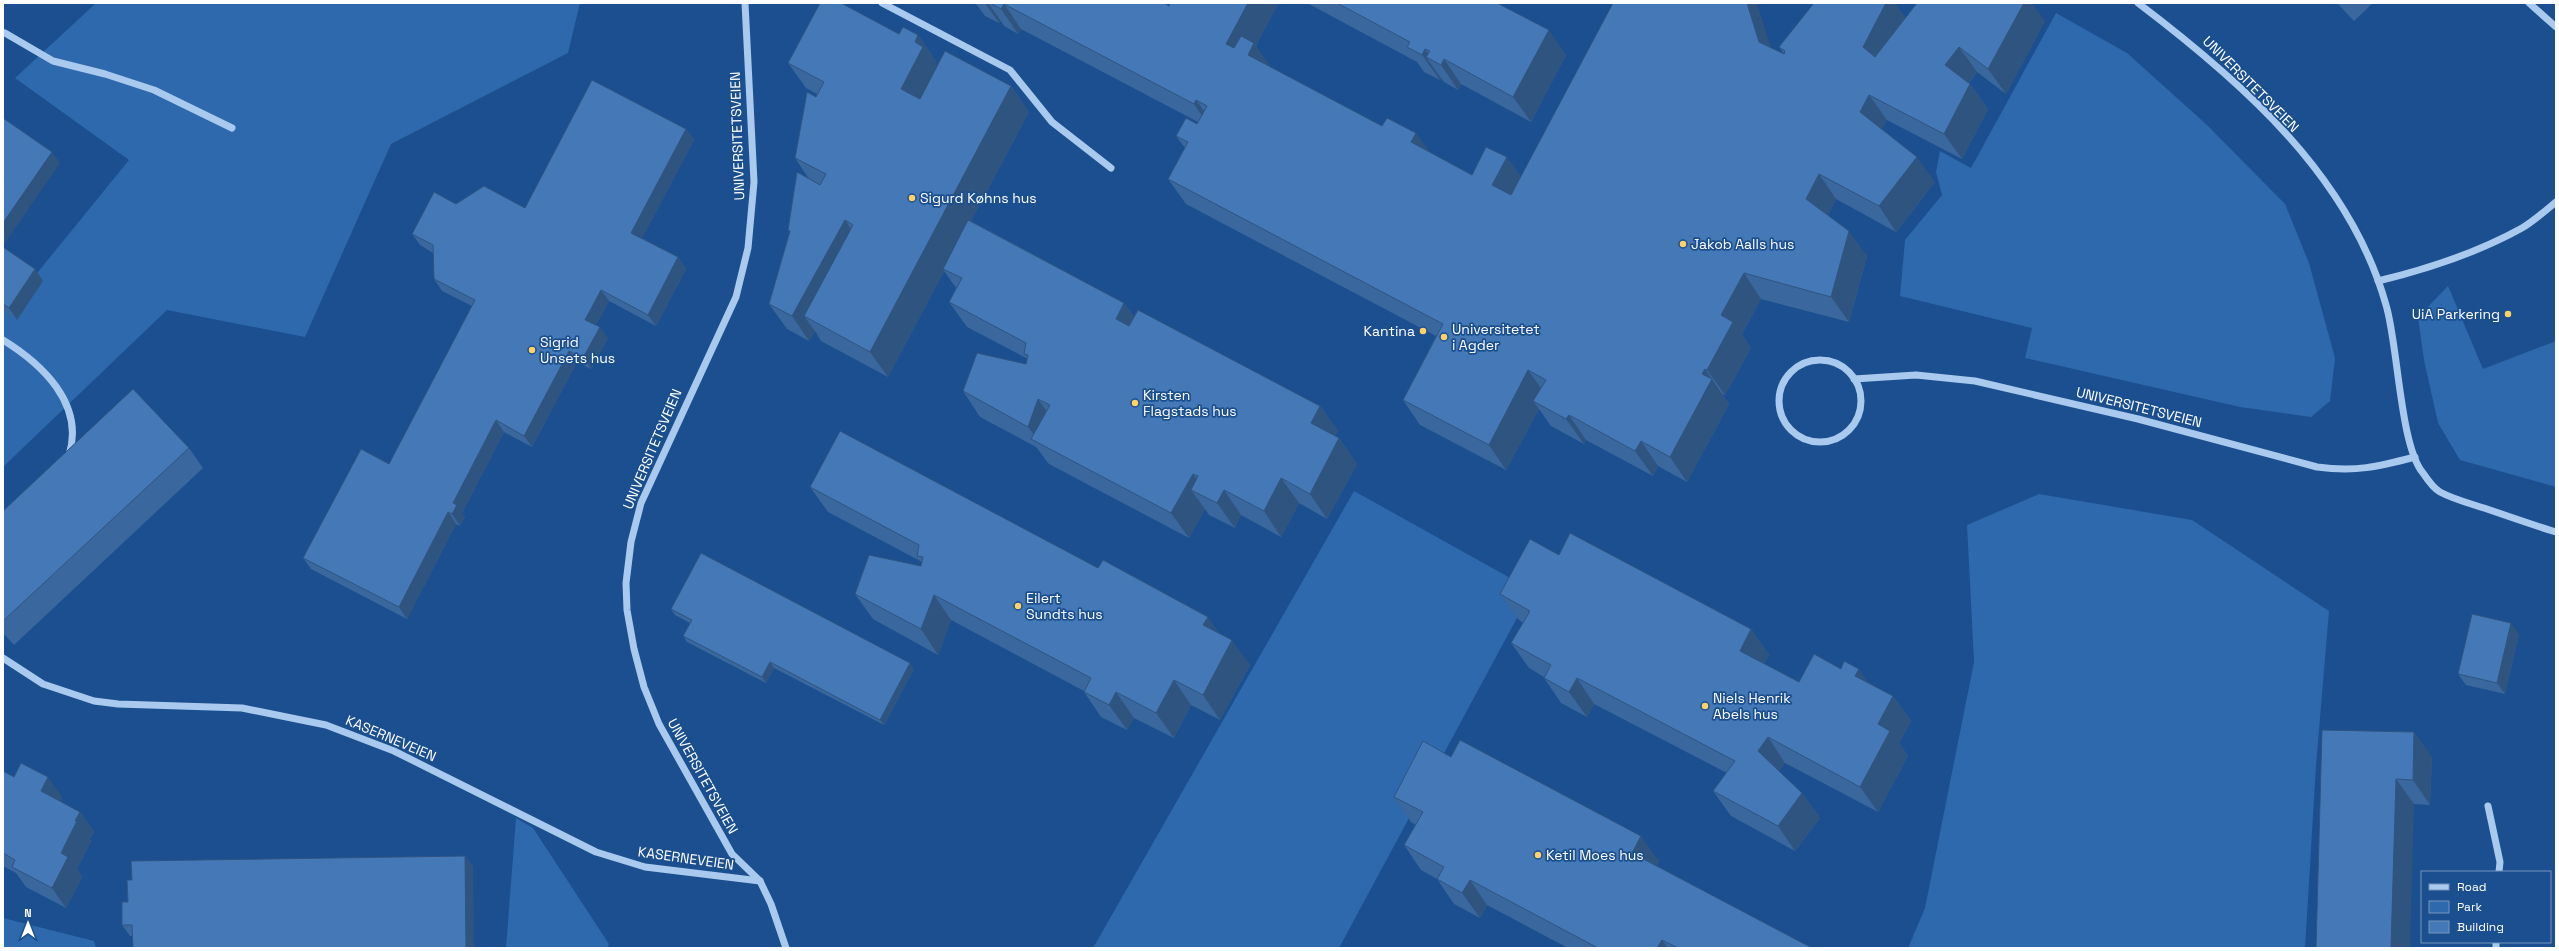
<svg xmlns="http://www.w3.org/2000/svg" width="2559" height="951" viewBox="0 0 2559 951" font-family="'Space Grotesk',sans-serif">
  <style>
    .green { fill: #2e69ad }
    .lines { fill: none; stroke-linecap: round; stroke-linejoin: round }
    .minor { stroke: #a9c9ee; stroke-width: 7 }
    .wall { fill: #3a679d }
    .shaded-wall { fill: #305480 }
    .building { fill: #4478b7; stroke: #305480 }
    .poi-dot { fill: #ffd166; stroke: #1b4f8f; stroke-width: 1.5 }
    .labels { text-anchor: middle; dominant-baseline: central; stroke-width: 3.5; stroke-linejoin: round; paint-order: stroke }
    .street-label { font-size: 14px; fill: #fff; stroke: #1b4f8f }
    .poi-label { font-size: 14px; fill: #fff; stroke: #1b4f8f; text-anchor: start }
  </style>
  <rect width="100%" height="100%" fill="#1b4f8f"/>
  <g class="green">
    <path d="M96,3H580L568,53L391,144L305,337L167,310L3,467V312L29,283L129,160L15,78Z"/>
    <path d="M2056,13L2127,53L2207,125L2285,204L2309,263L2335,358L2330,401L2311,417L2240,407L2025,358L2032,328L1900,296L1905,240L1942,195L1936,172L1940,151L1971,168Z"/>
    <path d="M2448,286L2483,369L2556,341V487L2460,460L2438,423L2424,360L2418,317Z"/>
    <path d="M1354,491L1532,590L1339,948H1093Z"/>
    <path d="M2039,494L2192,520L2329,611L2316,766L2305,948H1908L1925,908L1974,662L1967,525Z"/>
    <path d="M516,818L533,828L609,944L607,948H506Z"/>
    <path d="M3,918L94,941L96,948H3Z"/>
  </g>
  <g class="lines">
    <g class="minor">
      <path d="M745,3L754,182L748,248L736,297L641,503L631,542L626,583L627,610L634,649L644,687L659,724L732,854L760,881L771,904L786,948"/>
      <path d="M882,3L1010,70L1052,122L1111,168"/>
      <path d="M2138,3C2241,81 2350,176 2386,305C2398,344 2400,446 2423,473C2427,479 2433,488 2440,492C2455,500 2472,504 2487,509C2510,517 2533,525 2556,532"/>
      <path d="M2529,3L2556,27"/>
      <path d="M5,33L53,61L105,74L154,90L232,128"/>
      <path d="M2378,281C2428,269 2477,253 2522,228C2534,221 2545,211 2556,202"/>
      <path d="M3,340C42,364 85,404 69,455"/>
      <circle cx="1820" cy="401" r="41"/>
      <path d="M1854,379L1916,375L1975,381L2138,419L2317,467C2356,472 2377,467 2415,457"/>
      <path d="M3,658L43,684L94,701L118,704L242,708L326,725L394,751L596,852L645,867L760,881"/>
      <path d="M2488,806L2500,862L2499,872"/>
      <path d="M2496,942V948"/>
    </g>
  </g>
  <g class="wall">
    <path d="M973,3H1164L1169,6L1170,3H1278L1256,46L1271,68L1472,175L1521,177L1771,48L1784,54L1779,47L1814,3H1895L1905,18L2045,21L2006,94L1977,72L1969,83L1970,84L1988,109L1962,159L1887,120L1881,129L1935,182L1896,232L1836,199L1828,215L1867,256L1849,322L1761,299L1742,334L1751,348L1725,395L1722,394L1729,404L1687,482L1658,466L1653,476L1586,440L1584,444L1551,426L1539,409L1506,470L1420,425L1403,400L1436,336L1186,204L1168,179L1185,148L1176,136L1197,124L1198,122L1021,29L1018,34L1004,26L1001,21L999,23L985,16L977,5Z"/>
    <path d="M1307,3H1497L1566,55L1531,122L1461,84L1458,90L1444,82L1441,78L1440,80L1424,72L1417,62Z"/>
    <path d="M2337,3H2373L2354,21Z"/>
    <path d="M899,34L918,35L936,61L935,63L937,66L1011,86L1029,112L971,221L1124,303L1134,317L1320,406L1338,431L1335,436L1339,438L1357,464L1327,519L1299,503L1281,537L1241,515L1235,528L1209,515L1205,509L1189,538L1049,464L1036,447L980,417L963,391L1026,364L1028,359L967,327L949,302L956,288L944,271L888,377L821,341L815,331L809,341L787,329L769,304L790,232L788,230L809,179L795,158L817,94L806,88L788,63Z"/>
    <path d="M686,129L694,140L642,238L678,257L686,269L656,326L609,301L596,325L608,338L591,369L577,362L532,447L504,432L462,513L465,517L460,526L456,524L407,619L311,569L303,558L389,464L472,306L442,291L434,279L433,253L420,245L412,234L456,204L525,208Z"/>
    <path d="M3,247L35,269L43,281L17,320L3,310Z"/>
    <path d="M189,448L203,468L14,645L3,633V511Z"/>
    <path d="M810,487L1219,633L1250,665L1220,720L1191,705L1174,738L1134,718L1127,730L1101,717L1084,692V691L951,620L938,655L873,619L855,594L921,566L922,563V562L828,512Z"/>
    <path d="M1559,555L1751,629L1769,655L1764,664L1799,682L1841,669L1893,696L1911,721L1899,743L1908,756L1878,812L1785,763L1779,771L1802,793L1820,818L1795,851L1731,816L1713,791L1727,773L1594,704L1587,717L1561,703L1544,678V677L1529,668L1511,643L1523,623L1518,619L1500,594Z"/>
    <path d="M671,609L914,669L884,725L774,668L766,683L687,642L683,636L690,623L675,615Z"/>
    <path d="M2519,634L2505,694L2466,685L2458,674Z"/>
    <path d="M2322,730L2432,757L2430,805L2414,804Z"/>
    <path d="M1451,757L1659,861L1656,866L1812,948H1568L1487,905L1480,918L1454,904L1437,879L1421,870L1404,845L1416,825L1411,822L1394,797Z"/>
    <path d="M3,771L14,777L62,797L60,801L80,812L94,832L90,839L91,841L77,869L82,877L66,908L26,887L16,873L3,866Z"/>
    <path d="M465,856L473,867L133,936H130L122,925L128,902Z"/>
  </g>
  <g class="shaded-wall">
    <path d="M985,3H988L1001,21L999,23Z"/>
    <path d="M1248,3H1278L1256,46L1272,68L1226,44Z"/>
    <path d="M1747,3H1757L1777,67L1759,42Z"/>
    <path d="M1886,3H1895L1908,21L1881,72L1863,47Z"/>
    <path d="M2024,3H2032L2045,21L2006,94L1988,69Z"/>
    <path d="M1004,4L1021,29L1018,34L1001,9Z"/>
    <path d="M1549,30L1566,55L1531,122L1513,97Z"/>
    <path d="M918,35L936,61L935,63L941,72L919,114L901,89L915,42Z"/>
    <path d="M1959,47L1977,72L1963,90L1945,65Z"/>
    <path d="M1425,49L1433,61L1426,57L1441,78L1440,80L1422,55Z"/>
    <path d="M1444,59L1461,84L1458,90L1441,65Z"/>
    <path d="M1970,84L1988,109L1962,159L1944,134Z"/>
    <path d="M1011,86L1029,112L945,270L943,269L944,271L888,377L870,352Z"/>
    <path d="M1869,95L1887,120L1877,137L1860,112Z"/>
    <path d="M1196,100L1214,125L1211,129L1194,104Z"/>
    <path d="M686,129L694,140L639,244L631,233Z"/>
    <path d="M1416,133L1434,158L1411,142Z"/>
    <path d="M52,152L60,163L3,246V223Z"/>
    <path d="M1507,157L1525,182L1510,210L1492,185Z"/>
    <path d="M1917,157L1935,182L1896,232L1879,206Z"/>
    <path d="M1819,174L1836,199L1824,224L1806,199Z"/>
    <path d="M845,220L862,245L804,316L815,331L809,341L792,316Z"/>
    <path d="M1849,231L1867,256L1849,322L1831,297Z"/>
    <path d="M678,257L686,269L656,326L648,315Z"/>
    <path d="M35,269L43,281L17,320L9,308Z"/>
    <path d="M1744,273L1761,299L1742,334L1751,348L1725,395L1707,370L1721,315Z"/>
    <path d="M601,290L609,301L593,331L585,320Z"/>
    <path d="M1124,303L1142,328L1133,344L1116,319Z"/>
    <path d="M600,327L608,338L591,369L583,358Z"/>
    <path d="M569,351L577,362L532,447L524,436Z"/>
    <path d="M1705,369L1729,404L1687,482L1670,457L1702,374Z"/>
    <path d="M1528,370L1546,395L1533,401L1539,409L1506,470L1489,445Z"/>
    <path d="M1038,399L1056,424L1041,444L1028,427Z"/>
    <path d="M1320,406L1338,431L1328,448L1311,423Z"/>
    <path d="M1569,415L1586,440L1584,444L1566,419Z"/>
    <path d="M496,420L504,432L462,513L465,517L460,526L452,514L453,503Z"/>
    <path d="M1339,438L1357,464L1327,519L1310,494Z"/>
    <path d="M1641,441L1658,466L1653,476L1635,451Z"/>
    <path d="M1193,474L1210,499L1191,490L1205,509L1189,538L1171,513Z"/>
    <path d="M1281,478L1299,503L1281,537L1264,511Z"/>
    <path d="M1224,490L1241,515L1235,528L1217,503Z"/>
    <path d="M448,512L456,524L407,619L399,607Z"/>
    <path d="M934,595L951,620L938,655L921,629Z"/>
    <path d="M1208,617L1225,642L1203,625Z"/>
    <path d="M2511,623L2519,634L2505,694L2497,683Z"/>
    <path d="M1751,629L1769,655L1757,676L1740,651Z"/>
    <path d="M1232,640L1250,665L1220,720L1203,695Z"/>
    <path d="M770,662L774,668L766,683L762,677Z"/>
    <path d="M910,663L914,669L884,725L880,720Z"/>
    <path d="M1859,669L1876,694L1855,676Z"/>
    <path d="M1577,678L1594,704L1587,717L1569,692Z"/>
    <path d="M1174,680L1191,705L1174,738L1156,713Z"/>
    <path d="M1116,692L1134,718L1127,730L1109,705Z"/>
    <path d="M1893,696L1911,721L1899,743L1908,756L1878,812L1860,787L1878,724Z"/>
    <path d="M2414,732L2432,757L2430,805L2413,780Z"/>
    <path d="M1768,737L1785,763L1776,776L1758,751Z"/>
    <path d="M48,777L62,797L55,811L41,791Z"/>
    <path d="M2396,779L2414,804L2410,948H2391Z"/>
    <path d="M1802,793L1820,818L1795,851L1778,826Z"/>
    <path d="M80,812L94,832L90,839L91,841L77,869L82,877L66,908L52,888L61,853L75,821Z"/>
    <path d="M1641,836L1659,861L1650,878L1632,853Z"/>
    <path d="M465,856L473,867L474,948H466Z"/>
    <path d="M1470,880L1487,905L1480,918L1462,893Z"/>
    <path d="M1662,940L1668,948H1657Z"/>
  </g>
  <g class="building">
    <path d="M820,3H841L899,34L903,27L918,35L915,42L923,47L901,89L920,99L945,51L1011,86L870,352L804,316L853,225L845,220L792,316L769,304L790,231L788,230L797,172L820,185L826,174L795,158L807,92L816,97L824,82L788,63Z"/>
    <path d="M990,3H1164L1169,6L1170,3H1248L1226,44L1234,48L1241,36L1254,43L1248,55L1382,126L1387,118L1416,133L1411,142L1472,175L1486,147L1507,157L1492,185L1511,195L1613,3H1747L1759,42L1784,54L1785,51L1779,47L1814,3H1886L1863,47L1875,57L1917,3H2024L1988,69L1959,47L1945,65L1970,84L1944,134L1869,95L1860,112L1917,157L1879,206L1819,174L1806,199L1849,231L1831,297L1744,273L1721,315L1733,322L1707,370L1705,369L1702,374L1712,379L1670,457L1641,441L1635,451L1569,415L1566,419L1533,401L1546,380L1528,370L1489,445L1403,400L1443,324L1168,179L1188,142L1176,136L1186,118L1197,124L1207,106L1196,100L1194,104L1004,4L1001,9Z"/>
    <path d="M1337,3H1497L1549,30L1513,97L1444,59L1441,65L1426,57L1430,51L1425,49L1422,55L1407,47L1410,42Z"/>
    <path d="M592,80L686,129L631,233L678,257L648,315L601,290L585,320L600,327L583,358L569,351L524,436L496,420L453,503L457,505L452,514L448,512L399,607L303,558L361,449L389,464L475,300L434,279L433,245L412,234L434,192L456,204L484,186L525,208Z"/>
    <path d="M3,118L52,152L3,223Z"/>
    <path d="M968,220L1124,303L1116,319L1129,326L1138,310L1320,406L1311,423L1339,438L1310,494L1281,478L1264,511L1224,490L1217,503L1191,490L1198,476L1193,474L1171,513L1031,439L1050,405L1038,399L1028,427L963,391L977,353L1026,364L1028,355L1024,354L1026,343L949,302L962,278L943,269Z"/>
    <path d="M3,247L35,269L9,308L3,304Z"/>
    <path d="M133,389L189,448L3,621V511Z"/>
    <path d="M840,431L1098,568L1103,560L1208,617L1203,625L1232,640L1203,695L1174,680L1156,713L1116,692L1109,705L1084,692L1091,678L934,595L921,629L855,594L869,555L921,566L923,557L917,556L919,545L810,487Z"/>
    <path d="M1570,533L1751,629L1740,651L1799,682L1814,654L1841,669L1844,661L1859,669L1855,676L1893,696L1878,724L1890,731L1860,787L1768,737L1758,751L1802,793L1778,826L1713,791L1735,761L1577,678L1569,692L1544,678L1551,665L1511,643L1530,611L1500,594L1530,539L1559,555Z"/>
    <path d="M701,553L910,663L880,720L770,662L762,677L683,636L692,620L671,609Z"/>
    <path d="M2472,614L2511,623L2497,683L2458,674Z"/>
    <path d="M2322,730L2414,732L2413,780L2396,779L2391,948H2316Z"/>
    <path d="M1460,740L1641,836L1632,853L1812,948H1678L1662,940L1657,948H1598L1470,880L1462,893L1437,879L1444,867L1404,845L1423,812L1394,797L1423,741L1451,757Z"/>
    <path d="M21,763L48,777L41,791L80,812L75,821H77L61,853L68,857L52,888L12,867L15,860L3,853V771L14,777Z"/>
    <path d="M465,856L466,948H133L132,925H122V902H128L127,880H132L131,861Z"/>
  </g>
  <g class="poi-dot">
    <circle cx="912" cy="198" r="4"/>
    <circle cx="1683" cy="244" r="4"/>
    <circle cx="2508" cy="314" r="4"/>
    <circle cx="1423" cy="331" r="4"/>
    <circle cx="1444" cy="337" r="4"/>
    <circle cx="532" cy="350" r="4"/>
    <circle cx="1135" cy="403" r="4"/>
    <circle cx="1018" cy="606" r="4"/>
    <circle cx="1705" cy="706" r="4"/>
    <circle cx="1538" cy="855" r="4"/>
  </g>
  <g class="labels">
    <g class="street-label">
      <text transform="translate(2251 84) rotate(45)">UNIVERSITETSVEIEN</text>
      <text transform="translate(737 136) rotate(-92)">UNIVERSITETSVEIEN</text>
      <text transform="translate(2139 407) rotate(14)">UNIVERSITETSVEIEN</text>
      <text transform="translate(652 449) rotate(-67)">UNIVERSITETSVEIEN</text>
      <text transform="translate(391 738) rotate(23)">KASERNEVEIEN</text>
      <text transform="translate(703 776) rotate(61)">UNIVERSITETSVEIEN</text>
      <text transform="translate(686 858) rotate(8)">KASERNEVEIEN</text>
    </g>
    <g class="poi-label">
      <text x="920" y="198">Sigurd Køhns hus</text>
      <text x="1691" y="244">Jakob Aalls hus</text>
      <text x="2500" y="314" text-anchor="end">UiA Parkering</text>
      <text x="1452" y="329">Universitetet<tspan x="1452" dy="16">i Agder</tspan></text>
      <text x="1415" y="331" text-anchor="end">Kantina</text>
      <text x="540" y="342">Sigrid<tspan x="540" dy="16">Unsets hus</tspan></text>
      <text x="1143" y="395">Kirsten<tspan x="1143" dy="16">Flagstads hus</tspan></text>
      <text x="1026" y="598">Eilert<tspan x="1026" dy="16">Sundts hus</tspan></text>
      <text x="1713" y="698">Niels Henrik<tspan x="1713" dy="16">Abels hus</tspan></text>
      <text x="1546" y="855">Ketil Moes hus</text>
    </g>
  </g>
  <rect width="2559" height="951" fill="none" stroke="#ffffff" stroke-width="8"/>
  <rect x="2421" y="871" width="130" height="72" fill="#1b4f8f" stroke="#7695bc"/>
  <rect x="2429" y="884" width="20" height="6" fill="#a9c9ee" stroke="#7695bc"/>
  <text x="2457" y="891" font-size="12" fill="#ffffff">Road</text>
  <rect x="2429" y="901" width="20" height="12" fill="#2e69ad" stroke="#7695bc"/>
  <text x="2457" y="911" font-size="12" fill="#ffffff">Park</text>
  <rect x="2429" y="921" width="20" height="12" fill="#4478b7" stroke="#7695bc"/>
  <text x="2457" y="931" font-size="12" fill="#ffffff">Building</text>
  <g transform="translate(28 923)" stroke="#1b4f8f" stroke-width="3" paint-order="stroke">
  <path d="M0-3L7 15L0 10L-7 15Z" fill="#ffffff"/>
  <text y="-6" font-size="11" font-weight="bold" text-anchor="middle" fill="#ffffff">N</text>
  </g>
</svg>
